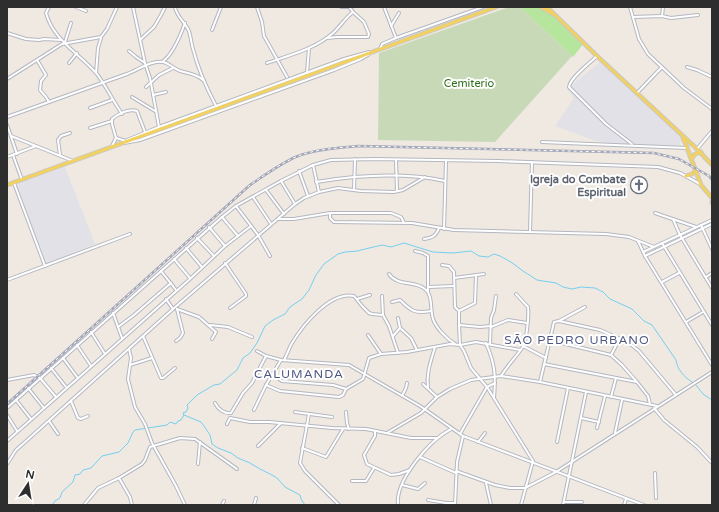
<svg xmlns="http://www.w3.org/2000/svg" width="719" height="512" viewBox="0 0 719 512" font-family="'Varela Round',sans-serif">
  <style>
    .industrial { fill: #e3e1e8 }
    .green { fill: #b6e59e }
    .cemetery { fill: #c8d9b8 }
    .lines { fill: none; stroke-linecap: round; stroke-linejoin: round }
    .stream { stroke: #75cff0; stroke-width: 1 }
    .minor-casing { stroke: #b4b7c1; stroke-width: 4 }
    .major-casing { stroke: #c9c9c9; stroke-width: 5 }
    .minor { stroke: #fff; stroke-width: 2 }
    .major { stroke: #f2d163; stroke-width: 3 }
    .rail-casing { stroke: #a3a6b8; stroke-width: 2.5 }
    .rail { stroke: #fff; stroke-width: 1; stroke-dasharray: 3; stroke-linecap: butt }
    .labels { text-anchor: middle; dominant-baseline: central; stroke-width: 4; stroke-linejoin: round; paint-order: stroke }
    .park-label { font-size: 11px; fill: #2c6e1b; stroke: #fff }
    .worship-label { font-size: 11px; font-weight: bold; fill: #5b616d; stroke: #fff; text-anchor: end }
    .neighbourhood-label { font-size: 12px; letter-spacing: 1px; fill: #4d5680; stroke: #fff }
  </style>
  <rect width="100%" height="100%" fill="#efe9e1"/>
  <g class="industrial">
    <path d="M600,62L683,139L678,147L606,143L593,140L555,126L574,98L567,89Z"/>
    <path d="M65,167L95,244L46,264L17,184Z"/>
  </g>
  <path class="green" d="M520,7H541L551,13L584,43L573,57Z"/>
  <path class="cemetery" d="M509,7H520L572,56L495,142L378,140L379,53Z"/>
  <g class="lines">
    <g class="stream">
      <path d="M696,385L703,394L712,400"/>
      <path d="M184,415L201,422L204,426L210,435L212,444L218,448L231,453L238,458L250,463L260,469L272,475L277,478L285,487L300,495L301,499L305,505"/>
      <path d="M52,505L55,501L60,498L62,492L73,482L75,475L80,474L83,470L91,468L102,456L119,452L128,443L133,432L135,430L167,425L170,422L176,424L178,421L181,420L184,415L183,413L186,412L188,408L187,405L197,395L214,385L220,384L237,370L243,358L250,353L257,343L265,326L273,320L285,314L290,307L302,299L309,290L316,275L324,264L338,254L345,252L358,251L361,250L382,245L391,247L404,243L433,252L453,253L471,251L479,256L488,257L494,254L500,256L511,262L523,271L537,280L556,283L563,287L572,289L581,287L595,288L603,292L610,299L632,309L644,321L652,325L676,360C677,369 684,377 692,382"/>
    </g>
    <g class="minor-casing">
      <g id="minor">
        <path d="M49,7L46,13C53,40 80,54 97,74C106,86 113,101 122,114"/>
        <path d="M76,7L86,11"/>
        <path d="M133,7L145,63L150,78L159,127"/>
        <path d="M175,7C176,16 185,22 189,31C191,37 191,43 193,49C198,69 206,87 216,106"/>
        <path d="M257,7L262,22L264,36L287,77"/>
        <path d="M341,7H352"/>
        <path d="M630,7L639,39L648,54L684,88L712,109"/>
        <path d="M662,16L663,7"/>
        <path d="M633,17L662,16L671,18L698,15"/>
        <path d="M391,26L399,13"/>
        <path d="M212,30L221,7"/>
        <path d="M7,33L26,39L39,40L44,39L61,40"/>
        <path d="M327,38L337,37H368L369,34L364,22L353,12"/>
        <path d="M396,38L483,7"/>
        <path d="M140,40L154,27L161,15L165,7"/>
        <path d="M65,42L71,23"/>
        <path d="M380,49L382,44L396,38L384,7"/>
        <path d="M129,51L136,57L145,63"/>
        <path d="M597,56C590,63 570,78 569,87L606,124L632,144"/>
        <path d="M37,60L46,75L41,81L40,90L46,97L49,102"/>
        <path d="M162,62C173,55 181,34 185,23"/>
        <path d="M69,63L77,53"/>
        <path d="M267,63C290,55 315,49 333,33C340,27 345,18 353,12L350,8"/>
        <path d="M687,67L697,70L712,77"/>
        <path d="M96,73L98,48L101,38"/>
        <path d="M307,73L309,48"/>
        <path d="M7,79L62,44L101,37L107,29L117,7"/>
        <path d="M146,87L159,75L173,68"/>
        <path d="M637,93L662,67"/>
        <path d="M153,95L166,92"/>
        <path d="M132,97L155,111"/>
        <path d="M90,108L112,100"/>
        <path d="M7,117L127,74C138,70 151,60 163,62C169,63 174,69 180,71C187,73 197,74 203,80"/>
        <path d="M7,125L17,154"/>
        <path d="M90,128L112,121"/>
        <path d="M11,136L36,146"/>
        <path d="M116,138L126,141"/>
        <path d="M127,140L159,127L298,76L344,59L369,52"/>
        <path d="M542,142L687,148"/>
        <path d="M124,143L140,140L334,70L361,59L368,55"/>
        <path d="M112,146L116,138L112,124V119C118,114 129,108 137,111L145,132"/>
        <path d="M697,149L712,131"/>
        <path d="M13,155L22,180"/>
        <path d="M60,155L58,140L61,136L70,133"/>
        <path d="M7,157L36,146L73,161"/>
        <path d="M396,160L397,191"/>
        <path d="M313,165L319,192"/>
        <path d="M299,171L308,196"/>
        <path d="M281,181L295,204"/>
        <path d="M316,182C359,175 403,172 445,181"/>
        <path d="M14,183L45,266"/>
        <path d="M266,190L284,214"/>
        <path d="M354,190L355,159"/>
        <path d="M253,197L271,224"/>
        <path d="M236,206L258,235L270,256"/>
        <path d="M330,213V218L334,222L412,223L454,230L606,234L629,237L654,247"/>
        <path d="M655,213L696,227"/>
        <path d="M222,217L238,236"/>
        <path d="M278,219H294L330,213H391L401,217L404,223"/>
        <path d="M673,219L680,235L712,288"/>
        <path d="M701,225L712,249"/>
        <path d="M209,227L225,246"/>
        <path d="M444,229L446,161"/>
        <path d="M530,231L532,162"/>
        <path d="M197,238L214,256"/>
        <path d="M424,239C432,238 436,236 439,228"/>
        <path d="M638,241L645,256L712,365"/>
        <path d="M662,243L712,325"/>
        <path d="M186,248L202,267"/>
        <path d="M415,251L423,253L428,256V292"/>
        <path d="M643,252L712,220"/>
        <path d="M645,256L712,224"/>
        <path d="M174,259L190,278"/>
        <path d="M225,263L246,294V296L230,308"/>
        <path d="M442,265L449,266L454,272L455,307L459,311V325L460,345L464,351L471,368L487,387L533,461L521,505"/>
        <path d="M161,271L176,290"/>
        <path d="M389,274C398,287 414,280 425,289C433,295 430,310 433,319C436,328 447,339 455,344"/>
        <path d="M706,277L712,273"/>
        <path d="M454,278L484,274"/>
        <path d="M7,280L130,234"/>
        <path d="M662,282L679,273"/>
        <path d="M429,287L453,286"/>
        <path d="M382,296L383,315"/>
        <path d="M166,299L173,309"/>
        <path d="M357,299L370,295"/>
        <path d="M392,302L400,300C411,311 415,314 431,311"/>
        <path d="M177,309L199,317L216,332L212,339"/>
        <path d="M459,311L475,303L476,275"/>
        <path d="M113,313L122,338"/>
        <path d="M398,318L400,328L411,338L417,350"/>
        <path d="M559,321L600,330L629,343L639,351L676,395"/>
        <path d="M686,322L703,312"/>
        <path d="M210,325L228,327L252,337"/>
        <path d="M459,325L480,327L491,326"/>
        <path d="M118,327L134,315L171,283"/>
        <path d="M491,327L508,320L527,323"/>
        <path d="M91,332L105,354"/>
        <path d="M368,335L381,354"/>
        <path d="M143,336L161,378H163L175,368"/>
        <path d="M393,336L400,328"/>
        <path d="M549,340L611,355L622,365L637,382L648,396L650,404"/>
        <path d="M176,341L180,338L183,333L177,309"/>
        <path d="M486,343C495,364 496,375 494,398"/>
        <path d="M490,344L491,318L494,310L496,296"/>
        <path d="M77,345L91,366"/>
        <path d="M523,346L546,358"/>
        <path d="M129,349L131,358L128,379L135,407L145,424L152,443L176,486L185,505"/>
        <path d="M257,351L266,356L281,360L349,365L420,406L463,436L644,505"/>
        <path d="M611,355L620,338"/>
        <path d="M63,358L77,377"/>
        <path d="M284,360C287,355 289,348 292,343C303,325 330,291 354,296L362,306L369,313L372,314L383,315L389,326L398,353"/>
        <path d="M544,364L637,382"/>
        <path d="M130,365L152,358"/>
        <path d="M51,368L66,387"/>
        <path d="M273,375L282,381L333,385L346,389L363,379L369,358L381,354L407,352L450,344L460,345L476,342L520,350"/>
        <path d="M501,376C507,366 516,357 522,348C527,340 529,316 528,307L516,294"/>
        <path d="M7,380L34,375L40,378L56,397"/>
        <path d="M540,382L554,322L559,321L585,307"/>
        <path d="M423,384L437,397"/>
        <path d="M266,385L280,391L339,397L343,395L346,389"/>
        <path d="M28,388L44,408"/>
        <path d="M428,388C426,373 431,361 435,347"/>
        <path d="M402,396L406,388L407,383"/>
        <path d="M611,397L616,378"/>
        <path d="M16,400L31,419"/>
        <path d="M71,401L78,418L81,419L88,416"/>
        <path d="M215,403C218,409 224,414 231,413L243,393L252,383L266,356"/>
        <path d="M7,408L222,217L236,206L281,181L313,165L331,160L375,159L498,161L658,167L680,173L700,184"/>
        <path d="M654,408L664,420L697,447L712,463"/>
        <path d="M254,410L266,385L281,360"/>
        <path d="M295,412L332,417"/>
        <path d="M346,412L347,423L349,429"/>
        <path d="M309,414L300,463L305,471L339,505"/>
        <path d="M7,415L17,431"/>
        <path d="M581,418L599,422"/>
        <path d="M49,421L58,434"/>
        <path d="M227,424L230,418L250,422H269L332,428L366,429L411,438H437"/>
        <path d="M597,428L605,396"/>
        <path d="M375,431V436L364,455L367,464L391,475L399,474L410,470"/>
        <path d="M387,433L421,413L437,397L450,389L471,380L501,376L540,382L657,406"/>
        <path d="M615,433L622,400"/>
        <path d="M460,434L487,387L495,383"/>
        <path d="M7,441L190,279L225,246L251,226"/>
        <path d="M478,442L485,433"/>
        <path d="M557,442L568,388"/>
        <path d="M258,446L281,423"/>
        <path d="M302,448L326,457L343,429"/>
        <path d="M420,457L456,473"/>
        <path d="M7,464L16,450L24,443L173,309L295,204L304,198L319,192L338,188L361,191L394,192L403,190L425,177"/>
        <path d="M198,464L200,442"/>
        <path d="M456,471L495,485L510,488H525L556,472L712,372"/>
        <path d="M655,473L656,498"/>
        <path d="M119,478L130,497L132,505"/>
        <path d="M352,481H366L374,468"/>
        <path d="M486,483L491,505"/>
        <path d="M402,485L418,489L425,483"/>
        <path d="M428,500L446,503H454"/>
        <path d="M564,502H582"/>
        <path d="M84,505L98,488L119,478L142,464L145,460L150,447L180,438L195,439L237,469"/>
        <path d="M222,505L224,501"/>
        <path d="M254,505L256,498"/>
        <path d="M398,505C395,480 430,440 451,429"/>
        <path d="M455,505L457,462L463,436"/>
        <path d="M563,505L586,392"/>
        <path d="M624,505L626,499"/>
      </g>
    </g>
    <g class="major-casing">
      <g id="major">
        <path d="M541,7L553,14"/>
        <path d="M547,7L597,56L697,149L712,165"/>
        <path d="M683,137L701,185L712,198"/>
        <path d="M692,158L695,154L701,152"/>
        <path d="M686,176L692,174L696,170"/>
        <path d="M7,185L496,7"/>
        <path d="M712,202V203"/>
      </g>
    </g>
    <use href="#minor" class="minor"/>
    <use href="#major" class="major"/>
    <g class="rail-casing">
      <path id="rail" d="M7,404L250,185C265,175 281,163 298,156C316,149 339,148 358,146L654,153L679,159L709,176L712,180"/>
    </g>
    <use href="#rail" class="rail"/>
  </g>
  <defs>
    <g id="church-ring" transform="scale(0.9)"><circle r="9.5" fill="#fff" stroke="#6b7280" stroke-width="1.5"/><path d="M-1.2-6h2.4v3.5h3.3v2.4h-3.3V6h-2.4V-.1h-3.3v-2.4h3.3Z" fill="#6b7280"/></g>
  </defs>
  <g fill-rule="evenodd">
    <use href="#church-ring" x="639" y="185"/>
  </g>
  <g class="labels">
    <g class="park-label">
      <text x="469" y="83">Cemiterio</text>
    </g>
    <g class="worship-label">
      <text x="626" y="179">Igreja do Combate<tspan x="626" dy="13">Espiritual</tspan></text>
    </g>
    <g class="neighbourhood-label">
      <text x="577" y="340">SÃO PEDRO URBANO</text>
      <text x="299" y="374">CALUMANDA</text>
    </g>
  </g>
  <rect width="719" height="512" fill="none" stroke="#2e2e2e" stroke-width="16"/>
  <g transform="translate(28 484) rotate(12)" stroke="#ffffff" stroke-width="3" paint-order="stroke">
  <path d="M0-3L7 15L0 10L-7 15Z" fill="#2e2e2e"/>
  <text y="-6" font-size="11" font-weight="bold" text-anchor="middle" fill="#2e2e2e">N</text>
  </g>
</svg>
